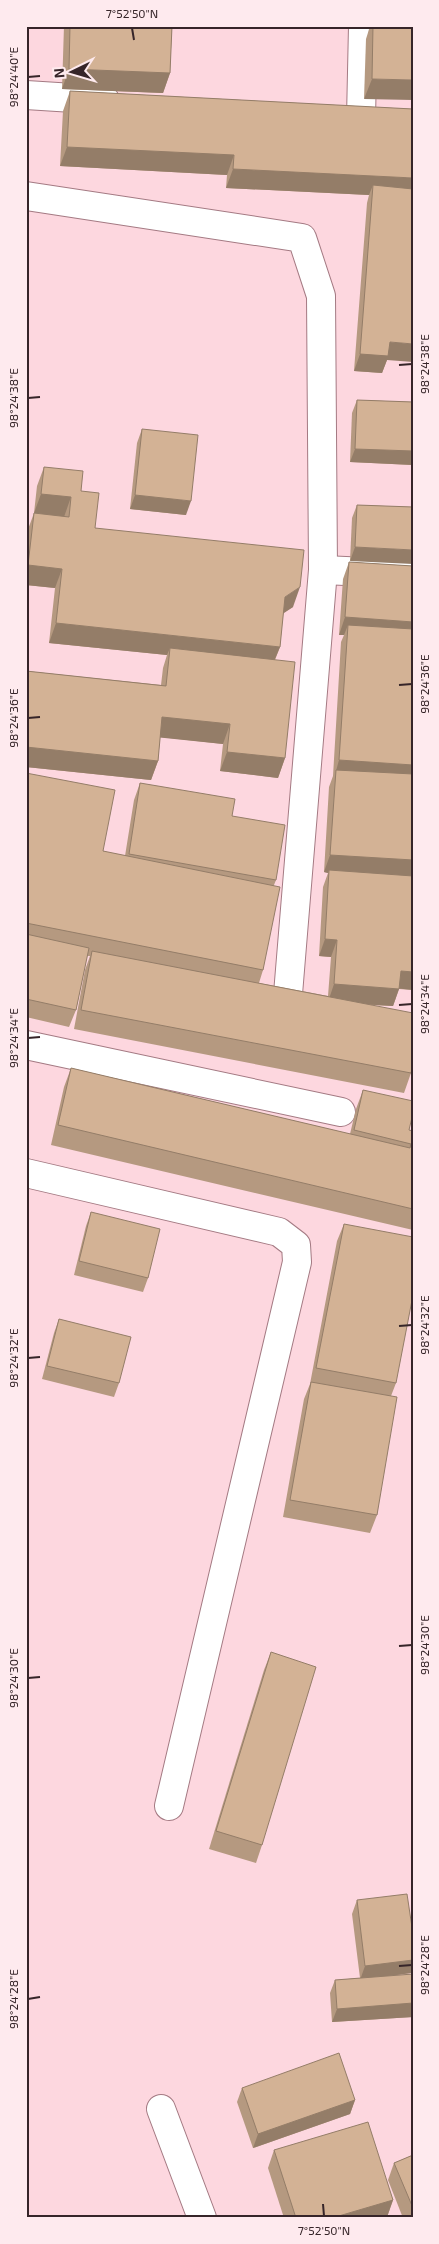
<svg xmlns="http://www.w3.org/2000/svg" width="439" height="2244" viewBox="0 0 439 2244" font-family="'Exo 2',sans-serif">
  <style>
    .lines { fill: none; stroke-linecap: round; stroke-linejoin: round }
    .street-casing { stroke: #a47a83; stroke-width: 30 }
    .street { stroke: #fff; stroke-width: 28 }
    .wall { fill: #b59980 }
    .shaded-wall { fill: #947d68 }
    .building { fill: #d3b295; stroke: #947d68 }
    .ticks { fill: none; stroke: #362529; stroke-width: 2 }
    .neatline { fill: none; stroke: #362529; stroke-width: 2 }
    .ticks-label { font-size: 12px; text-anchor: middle; fill: #362529 }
  </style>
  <rect width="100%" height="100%" fill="#fdd7df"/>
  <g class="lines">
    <g class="street-casing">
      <g id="street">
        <path d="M26,95L105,100"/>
        <path d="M361,118L363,26"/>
        <path d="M26,196L302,238L321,296L323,570L288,994"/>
        <path d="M323,570L413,574"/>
        <path d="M26,1045L341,1112"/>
        <path d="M26,1173L279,1232L296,1245L297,1262L169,1806"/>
        <path d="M161,2109L202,2218"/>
      </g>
    </g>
    <use href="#street" class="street"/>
  </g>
  <g class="wall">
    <path d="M64,26H172L170,73L163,93L62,89Z"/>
    <path d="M370,26H413L364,99L366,39Z"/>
    <path d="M70,91L413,109L387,360L382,373L354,371L367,203L369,195L226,188L227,175L60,166L63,111Z"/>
    <path d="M357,400L413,402V465L350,462L352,413Z"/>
    <path d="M142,429L186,515L130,509L137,443Z"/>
    <path d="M44,467L81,491L95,528L293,607L283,613L280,647L275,660L285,758L278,778L220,771L223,744L160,737L158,761L151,780L26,767V671L161,685L163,668L167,655L49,643L55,588L26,585L27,532L34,513L37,486Z"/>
    <path d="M357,505L413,507L350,561L352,518Z"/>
    <path d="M349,562L413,566V990L399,989L393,1006L370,1005L411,1073L404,1093L74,1029L85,970L90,956H87L76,1010L69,1027L26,1017V773L103,851L125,856L134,800L140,783L232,816L276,880L274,885L263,970L259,983L328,996L331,957L319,956L323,887L328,873L324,872L329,787L333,776L341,642L344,635H339L343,579Z"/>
    <path d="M71,1068L350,1134L356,1109L363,1090L409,1130L413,1131V1230L51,1145L64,1087Z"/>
    <path d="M91,1212L148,1278L143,1292L74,1275L86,1226Z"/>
    <path d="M344,1224L396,1383L391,1396L377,1515L370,1533L283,1517L304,1399L310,1384L337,1241Z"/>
    <path d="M59,1319L119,1383L114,1397L42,1379L54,1333Z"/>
    <path d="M271,1652L262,1845L256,1863L209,1849L264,1670Z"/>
    <path d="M357,1900L413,1934V1968L411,1973L390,1976L413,1974V2017L332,2022L330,1993L335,1980L360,1978L352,1914Z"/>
    <path d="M242,2088L355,2100L350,2114L253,2148L237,2102Z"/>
    <path d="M274,2150L393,2200L387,2217L385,2218H284L268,2168Z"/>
    <path d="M413,2155V2218H403L388,2180L394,2163Z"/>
  </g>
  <g class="shaded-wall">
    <path d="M316,26H349L348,28Z"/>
    <path d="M69,69L170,73L163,93L62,89Z"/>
    <path d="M372,79L413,80V100L364,99Z"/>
    <path d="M67,147L234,155L227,175L60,166Z"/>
    <path d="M233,169L413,178V198L373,185L369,195L226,188Z"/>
    <path d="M390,342L413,344V362L387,360L382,373L354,371L360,354Z"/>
    <path d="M355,449L413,451V465L350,462Z"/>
    <path d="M41,494L71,497L64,517L34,513Z"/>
    <path d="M135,495L191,501L186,515L130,509Z"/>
    <path d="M355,547L413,550V564L350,561Z"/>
    <path d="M28,565L62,569L55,588L26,585V571Z"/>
    <path d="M300,587L293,607L278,617L285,597Z"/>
    <path d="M345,617L413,622V640L348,625L344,635H339Z"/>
    <path d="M56,623L280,647L272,666L170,648L167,655L49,643Z"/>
    <path d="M162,717L230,724L223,744L155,737Z"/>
    <path d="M26,747L158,761L151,780L26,767Z"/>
    <path d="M227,752L285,758L278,778L220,771Z"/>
    <path d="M339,760L413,765V783L336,771Z"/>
    <path d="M330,855L413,860V878L329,870L328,873L324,872Z"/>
    <path d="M325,939L337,940L331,957L319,956Z"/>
    <path d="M401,971L413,972V990L394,988Z"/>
    <path d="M334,984L399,989L393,1006L328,1002Z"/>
    <path d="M413,1960V1968L411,1973L360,1980L365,1966Z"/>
    <path d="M413,2003V2017L332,2022L337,2009Z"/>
    <path d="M355,2100L350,2114L253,2148L258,2134Z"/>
    <path d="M393,2200L387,2217L385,2218H332Z"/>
  </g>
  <g class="building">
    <path d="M70,26H172L170,73L69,69Z"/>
    <path d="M373,26H413V80L372,79Z"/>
    <path d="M70,91L413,109V178L233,169L234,155L67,147Z"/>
    <path d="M373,185L413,189V344L390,342L388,356L360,354Z"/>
    <path d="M357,400L413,402V451L355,449Z"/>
    <path d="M142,429L198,435L191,501L135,495Z"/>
    <path d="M44,467L83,471L81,491L99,493L95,528L304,550L300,587L285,597L280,647L56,623L62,569L28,565L34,513L69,517L71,497L41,494Z"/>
    <path d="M357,505L413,507V550L355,547Z"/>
    <path d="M349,562L413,566V622L345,617Z"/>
    <path d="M348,625L413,629V765L339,760Z"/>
    <path d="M170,648L295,662L285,758L227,752L230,724L162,717L158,761L26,747V671L166,686Z"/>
    <path d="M336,770L413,774V860L330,855Z"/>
    <path d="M26,773L115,790L103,851L280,887L263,970L26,923Z"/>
    <path d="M140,783L235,799L232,816L285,825L276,880L129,854Z"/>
    <path d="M329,870L413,876V972L401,971L399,989L334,984L337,940L325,939Z"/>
    <path d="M26,934L89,948L76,1010L26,999Z"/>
    <path d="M92,951L413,1013V1065L411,1073L81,1010Z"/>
    <path d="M71,1068L410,1148L411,1144L354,1130L363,1090L413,1101V1113L409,1130L413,1131V1209L58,1125Z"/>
    <path d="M91,1212L160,1229L148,1278L79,1261Z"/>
    <path d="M344,1224L413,1237V1295L396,1383L316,1368Z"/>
    <path d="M59,1319L131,1337L119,1383L47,1366Z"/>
    <path d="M311,1382L397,1397L377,1515L290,1500Z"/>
    <path d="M271,1652L316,1667L262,1845L216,1831Z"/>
    <path d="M407,1894L413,1934V1960L365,1966L357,1900Z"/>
    <path d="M413,1974V2003L337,2009L335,1980Z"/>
    <path d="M339,2053L355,2100L258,2134L242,2088Z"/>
    <path d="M368,2122L393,2200L332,2218H296L274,2150Z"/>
    <path d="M413,2155V2208L394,2163Z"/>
  </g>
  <path class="ticks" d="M132,28L134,40M28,77L40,76M399,365L412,364M28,398L40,397M399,685L412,684M28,718L40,717M399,1005L412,1004M28,1038L40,1037M399,1326L412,1325M28,1358L40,1357M399,1646L412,1645M28,1678L40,1677M399,1966L412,1965M28,1999L40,1997M323,2204L324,2216"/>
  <rect width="439" height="2244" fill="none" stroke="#feeaee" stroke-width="55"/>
  <g transform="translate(72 72) rotate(265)" stroke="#feeaee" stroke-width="4" paint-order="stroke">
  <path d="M0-4L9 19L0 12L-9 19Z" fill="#362529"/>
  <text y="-8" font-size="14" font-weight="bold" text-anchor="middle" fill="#362529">N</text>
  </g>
  <rect x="28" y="28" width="384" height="2188" class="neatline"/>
  <g class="ticks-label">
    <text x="132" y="18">7°52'50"N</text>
    <text transform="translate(14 77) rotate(-90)" y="4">98°24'40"E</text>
    <text transform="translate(425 364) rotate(-90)" y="4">98°24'38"E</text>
    <text transform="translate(14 398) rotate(-90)" y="4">98°24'38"E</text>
    <text transform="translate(425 684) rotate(-90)" y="4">98°24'36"E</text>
    <text transform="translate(14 718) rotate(-90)" y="4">98°24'36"E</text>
    <text transform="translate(425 1004) rotate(-90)" y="4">98°24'34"E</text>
    <text transform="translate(14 1038) rotate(-90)" y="4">98°24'34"E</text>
    <text transform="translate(425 1325) rotate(-90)" y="4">98°24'32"E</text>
    <text transform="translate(14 1358) rotate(-90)" y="4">98°24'32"E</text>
    <text transform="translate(425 1645) rotate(-90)" y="4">98°24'30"E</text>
    <text transform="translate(14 1678) rotate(-90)" y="4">98°24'30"E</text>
    <text transform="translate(425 1965) rotate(-90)" y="4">98°24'28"E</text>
    <text transform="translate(14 1999) rotate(-90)" y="4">98°24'28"E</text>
    <text x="324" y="2235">7°52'50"N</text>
  </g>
</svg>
